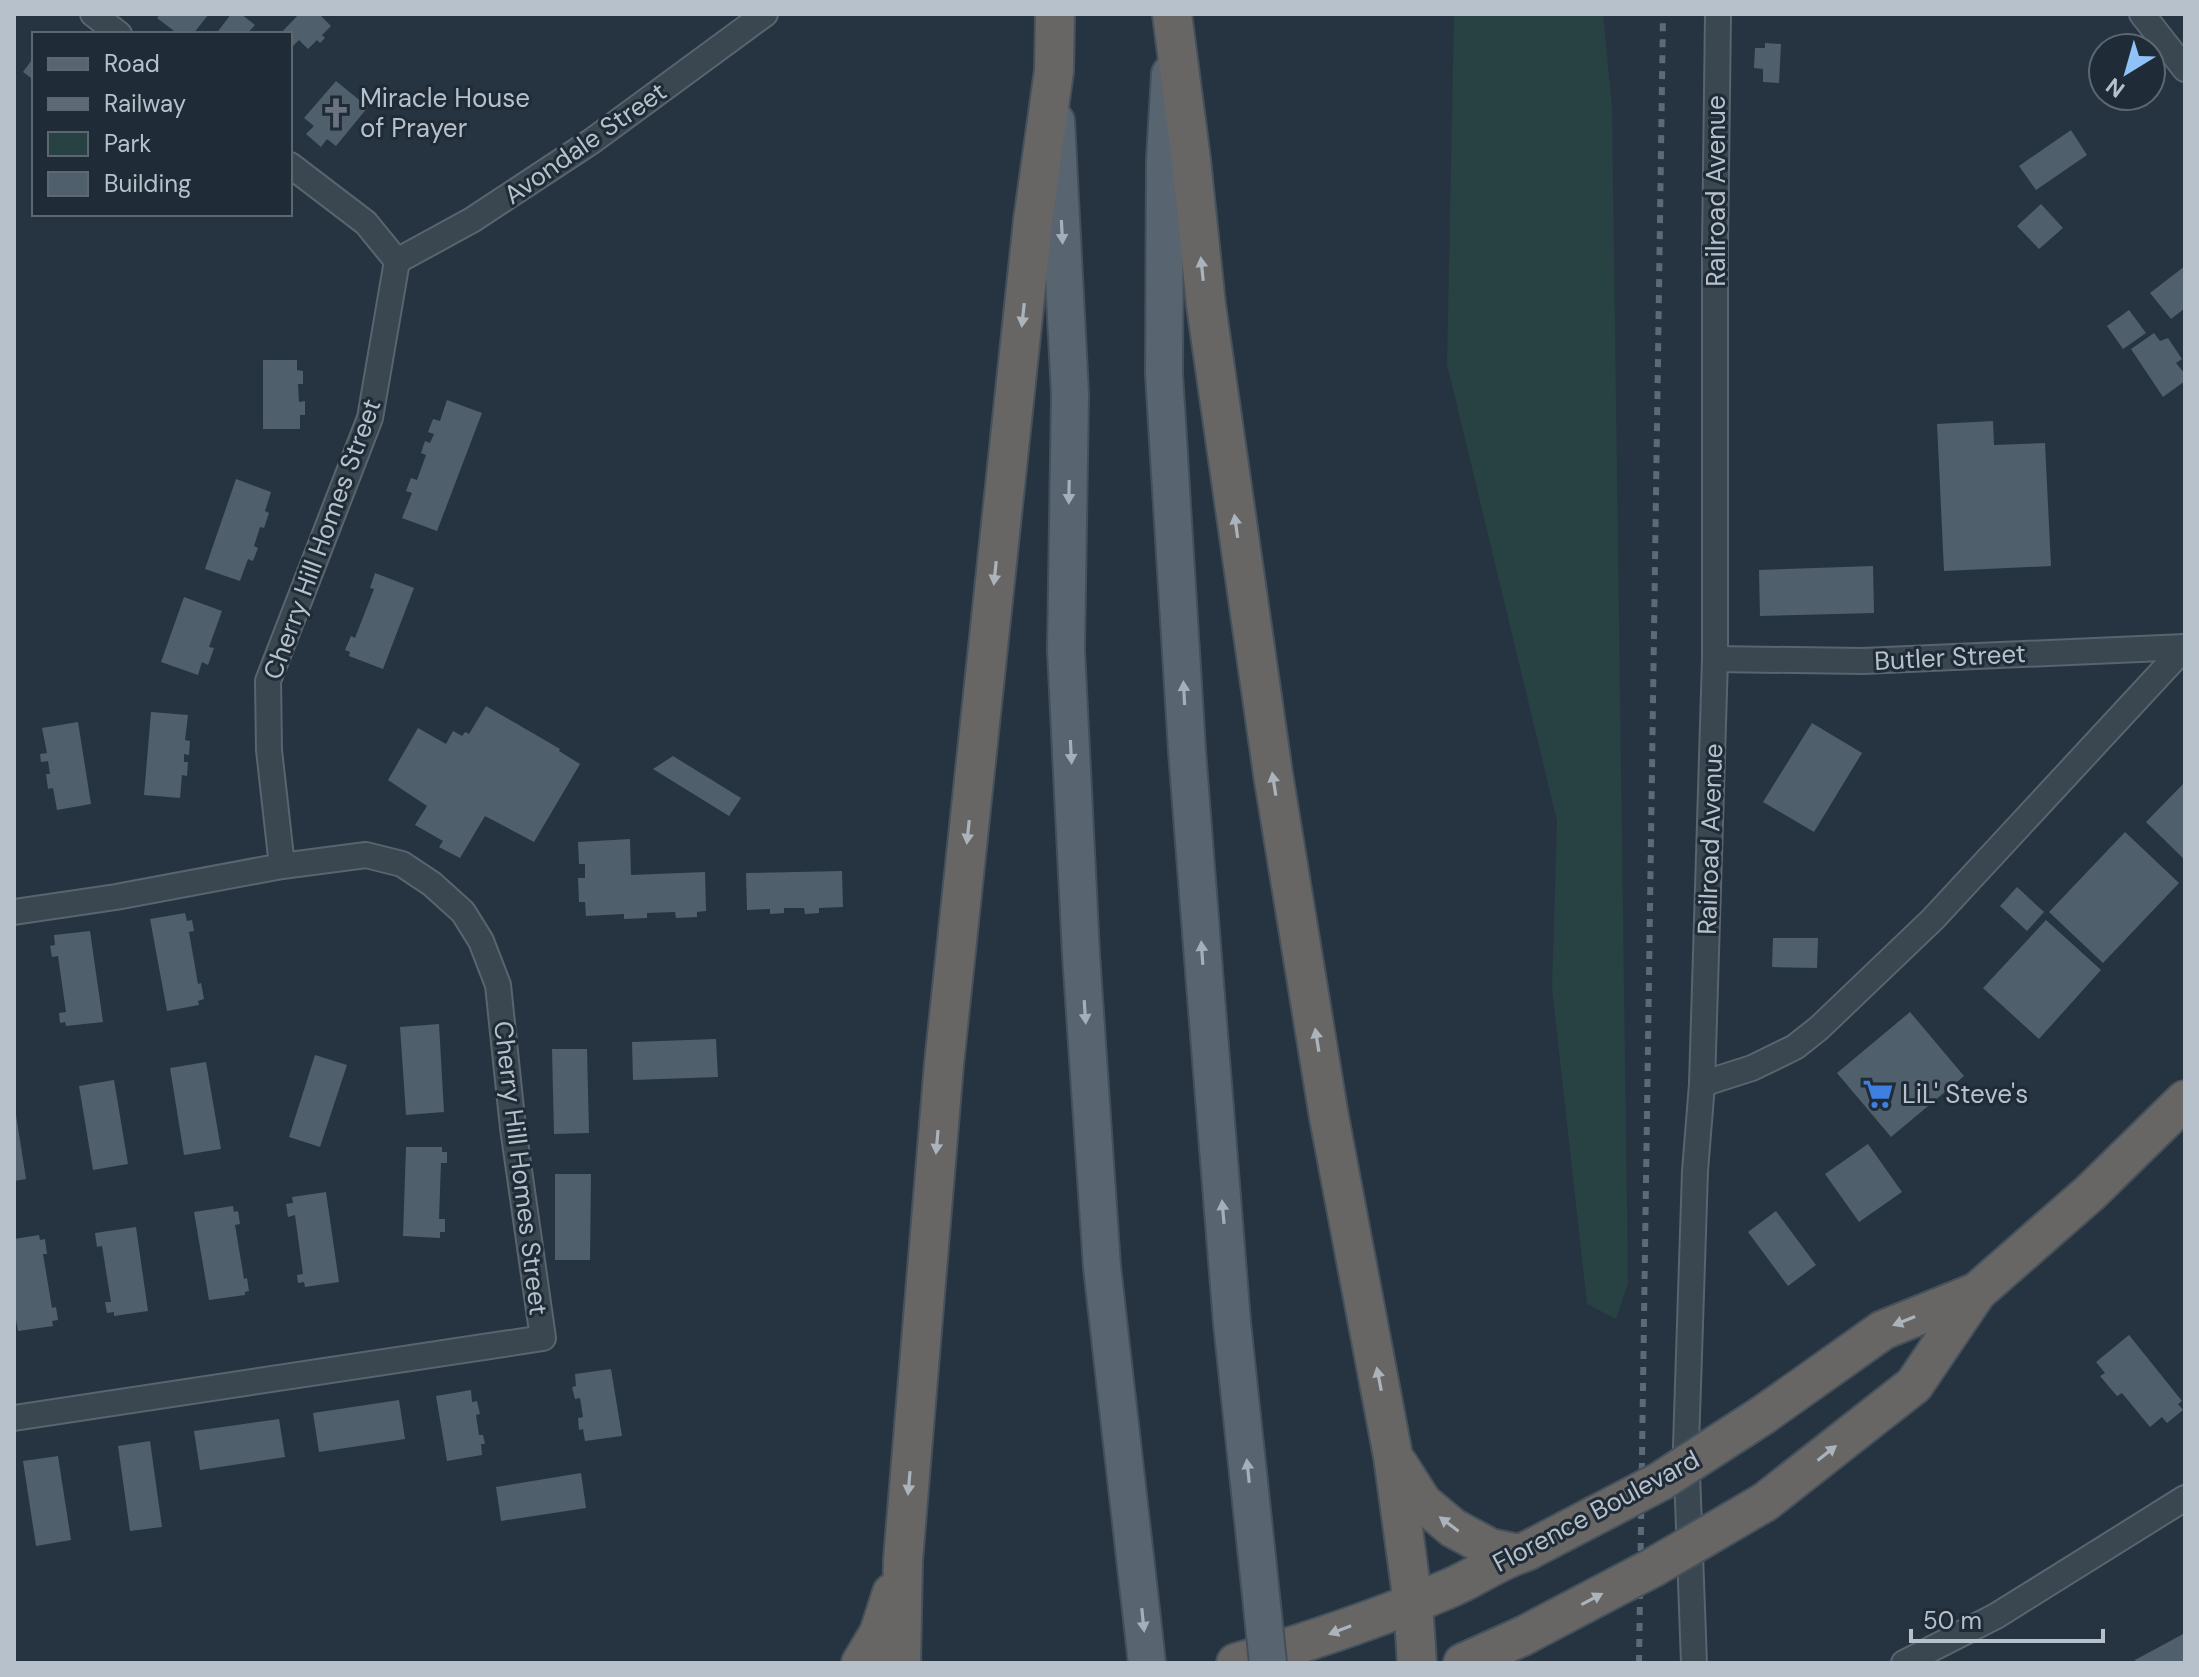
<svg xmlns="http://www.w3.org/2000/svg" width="2199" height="1677" viewBox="0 0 2199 1677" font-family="'DM Sans',sans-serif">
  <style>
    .green { fill: #284142 }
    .building { fill: #4f5f6b }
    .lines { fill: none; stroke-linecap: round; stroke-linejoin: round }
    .minor-casing { stroke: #58646e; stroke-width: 28 }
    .primary-casing { stroke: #444f5a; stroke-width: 40 }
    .trunk-casing { stroke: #45515b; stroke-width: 42 }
    .minor { stroke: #3a4650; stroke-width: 24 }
    .primary { stroke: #586570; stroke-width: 36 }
    .trunk { stroke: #676664; stroke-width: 38 }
    .rail { stroke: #5c6a77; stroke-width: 6; stroke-dasharray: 8 8; stroke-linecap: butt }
    .primary-bridge-casing { stroke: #444f5a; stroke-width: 40; stroke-linecap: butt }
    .trunk-bridge-casing { stroke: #45515b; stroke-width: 42; stroke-linecap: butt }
    .primary-bridge { stroke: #586570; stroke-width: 36 }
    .trunk-bridge { stroke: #676664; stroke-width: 38 }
    .oneway { fill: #a4afb9 }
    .oneway2 { fill: #abb3bc }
    .labels { text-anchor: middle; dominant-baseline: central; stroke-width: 6; stroke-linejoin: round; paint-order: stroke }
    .poi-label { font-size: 26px; fill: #b7c1cb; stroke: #1f2b36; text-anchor: start }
    .street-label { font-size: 26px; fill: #b7c1cb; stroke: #1f2b36 }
  </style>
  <rect width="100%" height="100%" fill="#263441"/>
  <path class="green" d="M1454,14H1603L1612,107L1628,1283L1616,1319L1587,1304L1552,988L1557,821L1447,364Z"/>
  <g class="building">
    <path d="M160,14H209L193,34H178L157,18Z"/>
    <path d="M231,14H241L255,25L247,34H216Z"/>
    <path d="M299,14H319L331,26L322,35L325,38L320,43L317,40L308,49L299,40L293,46L290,43V34H280Z"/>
    <path d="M1765,43L1781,44L1779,83L1763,82V69L1754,68L1755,48H1765Z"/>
    <path d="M34,57V80L23,72Z"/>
    <path d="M336,81L368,107L336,146L327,139L321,147L306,134L314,126L304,118Z"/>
    <path d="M2071,130L2087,155L2036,190L2019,166Z"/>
    <path d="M2041,204L2063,228L2039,249L2017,226Z"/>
    <path d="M2185,266V308L2171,319L2150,293Z"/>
    <path d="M2129,310L2146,333L2123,349L2107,326Z"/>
    <path d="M2154,333L2160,341L2168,338L2182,359L2176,363L2185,374V381L2163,397L2131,349Z"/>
    <path d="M263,360H297V370L303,371V384H298L299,402L305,401V415H300V429H263Z"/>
    <path d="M447,400L482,413L437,531L402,518L412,493L406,491L411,478L417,480L426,455L421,453L425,441L430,443L434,434L428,432L433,419L440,421Z"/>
    <path d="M1993,421L1994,445L2045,443L2051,566L1944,571L1937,424Z"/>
    <path d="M236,479L271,492L265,511L269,513L264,528L260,527L254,546L258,548L253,561L248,559L240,581L205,569Z"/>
    <path d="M1873,566L1874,613L1760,616L1759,570Z"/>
    <path d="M375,573L414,588L383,669L349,656L350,652L345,650L351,636L355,638L374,589L370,588Z"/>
    <path d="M184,597L222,611L209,647L214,648L208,665L202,662L198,675L161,662Z"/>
    <path d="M486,706L560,749L559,751L580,764L534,842L485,816L460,858L439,847L443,841L415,825L427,806L388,780L418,728L446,744L453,731L462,736L465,732L469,734Z"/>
    <path d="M151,712L188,715L185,740L190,741L189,755L184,754V762H188L187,776L182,775L180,798L144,795Z"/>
    <path d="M78,722L91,804L57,810L53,788L48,789L46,774H50L48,761L41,762L40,754L47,753L42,728Z"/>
    <path d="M1812,723L1862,753L1814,832L1763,802Z"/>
    <path d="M673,756L741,798L729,816L653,769Z"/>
    <path d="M2185,782V860L2146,822Z"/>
    <path d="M2125,832L2179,883L2103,963L2049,912Z"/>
    <path d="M630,839L631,875L705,872L706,911L697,912V917L676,918L675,912L647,913V918L624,919V914L586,916L585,902H579L578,878H585V864H579L578,842Z"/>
    <path d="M842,871L843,907L819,908V913L805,914L804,908H784V913L770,914V909L747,910L746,873Z"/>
    <path d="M2017,887L2044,912L2027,931L2000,906Z"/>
    <path d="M185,913L187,921L192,920L194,931L189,932L198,984L201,983L204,999L198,1001L199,1005L167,1011L150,919Z"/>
    <path d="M2046,920L2101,970L2039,1039L1983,988Z"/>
    <path d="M90,931L103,1022L66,1026L65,1022L60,1023L59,1013L66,1012L58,956L52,957L50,946L55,945L54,935Z"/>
    <path d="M1773,938H1818L1817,968L1772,967Z"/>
    <path d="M1910,1012L1964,1076L1891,1137L1837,1073Z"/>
    <path d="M439,1024L444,1112L406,1115L400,1027Z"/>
    <path d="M716,1039L718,1077L633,1080L632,1042Z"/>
    <path d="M552,1049H587L589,1133L554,1134Z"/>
    <path d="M315,1055L347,1065L320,1147L289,1137Z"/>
    <path d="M206,1062L221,1149L184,1155L170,1068Z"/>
    <path d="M114,1080L128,1164L93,1170L79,1086Z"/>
    <path d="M16,1115L26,1179L14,1181V1116Z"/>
    <path d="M1868,1144L1902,1192L1859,1222L1825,1174Z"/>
    <path d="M406,1147H442V1152H447V1163H441L439,1219H445V1232H440V1238L403,1236Z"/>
    <path d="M555,1174H591L590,1260H555Z"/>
    <path d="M326,1192L339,1282L305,1287L304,1282L298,1283L297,1275L303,1274L295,1215L288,1217L286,1204L293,1203L292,1197Z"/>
    <path d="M233,1206L234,1212L238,1211L240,1224L235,1225L244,1279L247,1278L249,1291L245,1292V1295L209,1300L194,1212Z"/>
    <path d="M1776,1211L1816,1265L1788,1286L1748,1232Z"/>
    <path d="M136,1227L148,1311L114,1316V1312L107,1313L105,1302H111L102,1246L97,1247L95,1233Z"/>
    <path d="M39,1235L40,1240L45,1239L47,1254H43L52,1308L56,1307L58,1320L52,1321L53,1326L18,1331L14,1308V1239Z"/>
    <path d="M2129,1335L2182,1401L2178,1404L2183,1410L2167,1423L2162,1417L2150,1427L2122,1393L2117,1396L2100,1376L2105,1373L2096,1362Z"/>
    <path d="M611,1369L622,1436L585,1441L583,1429L579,1430L578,1418L583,1417L580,1398L575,1399L572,1387L576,1386L575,1374Z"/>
    <path d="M471,1390L472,1402L477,1401L480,1414L476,1415L479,1435H483L485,1444H481L482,1455L447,1461L436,1396Z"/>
    <path d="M399,1400L405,1439L319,1452L313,1413Z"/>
    <path d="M279,1419L285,1457L200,1470L194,1431Z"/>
    <path d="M150,1441L162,1527L130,1531L118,1446Z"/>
    <path d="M58,1456L71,1540L36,1546L23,1461Z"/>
    <path d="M581,1473L586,1508L501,1521L496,1487Z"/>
    <path d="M2185,1633V1663H2136L2135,1660Z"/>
  </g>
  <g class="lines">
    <g class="minor-casing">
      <g id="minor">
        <path d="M93,14L119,34"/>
        <path d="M2142,14L2185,69"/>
        <path d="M290,165L366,223L397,261"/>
        <path d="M397,261L472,220L592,141L765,14"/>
        <path d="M1715,659L1863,661L2185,647"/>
        <path d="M282,866L269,750L268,681L370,418L397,261"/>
        <path d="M14,912L116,897L282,866L366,855L402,864L432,884L463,912L481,941L498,985L513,1128L543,1338L14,1418"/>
        <path d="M1702,1084L1752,1068L1795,1047L1819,1028L1933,919L2185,647"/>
        <path d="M1694,1663L1686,1446L1695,1171L1702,1084L1715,659V248L1718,14"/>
        <path d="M1904,1663L1996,1616L2185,1498"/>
      </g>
    </g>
    <g class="primary-casing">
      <g id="primary">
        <path d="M1170,74L1165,160L1164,374L1187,751L1205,984L1232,1323L1256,1548"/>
        <path d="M1056,121L1070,394L1066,650L1081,954L1102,1267L1147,1663"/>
      </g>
    </g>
    <g class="trunk-casing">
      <g id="trunk">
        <path d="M1172,14L1191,160L1206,305L1273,774L1329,1117L1393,1456L1413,1603L1417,1663"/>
        <path d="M1763,1415L1883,1330L1977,1292"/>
        <path d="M1398,1464L1422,1502L1453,1528L1490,1548L1519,1554"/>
        <path d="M1765,1502L1914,1385L1977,1292L2091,1192L2185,1100"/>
        <path d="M861,1663L879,1633L892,1593"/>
        <path d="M901,1663L903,1560L944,1064L1033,221L1054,71L1055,14"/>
        <path d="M1236,1663C1309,1642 1380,1618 1450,1588C1476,1577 1500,1559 1527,1551"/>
        <path d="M1463,1663L1523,1636"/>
      </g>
    </g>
    <use href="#minor" class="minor"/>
    <use href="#primary" class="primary"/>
    <use href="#trunk" class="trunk"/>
    <path class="rail" d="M1639,1663L1663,14"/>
    <g class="primary-bridge-casing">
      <path id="primary-bridge" d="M1256,1548L1268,1663"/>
    </g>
    <g class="trunk-bridge-casing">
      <g id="trunk-bridge">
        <path d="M1527,1551L1661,1481L1763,1415"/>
        <path d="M1523,1636L1652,1568L1765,1502"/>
      </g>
    </g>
    <use href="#primary-bridge" class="primary-bridge"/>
    <use href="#trunk-bridge" class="trunk-bridge"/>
  </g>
  <defs><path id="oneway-solid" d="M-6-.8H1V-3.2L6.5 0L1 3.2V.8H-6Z" transform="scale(2)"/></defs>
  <g class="oneway">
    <use href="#oneway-solid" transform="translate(1062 232) rotate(87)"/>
    <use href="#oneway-solid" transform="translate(1069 492) rotate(91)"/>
    <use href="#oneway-solid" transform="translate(1184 693) rotate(-93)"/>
    <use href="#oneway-solid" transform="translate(1071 752) rotate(87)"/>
    <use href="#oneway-solid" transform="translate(1202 953) rotate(-94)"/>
    <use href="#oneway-solid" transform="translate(1085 1012) rotate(86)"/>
    <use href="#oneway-solid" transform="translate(1223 1212) rotate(-95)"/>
    <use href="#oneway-solid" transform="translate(1248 1471) rotate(-96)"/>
    <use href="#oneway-solid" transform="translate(1143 1620) rotate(84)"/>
  </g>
  <g class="oneway2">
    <use href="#oneway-solid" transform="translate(1202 269) rotate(-96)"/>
    <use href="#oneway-solid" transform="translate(1023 315) rotate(96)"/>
    <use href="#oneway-solid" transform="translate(1236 526) rotate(-98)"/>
    <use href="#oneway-solid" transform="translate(995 573) rotate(96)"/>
    <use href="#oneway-solid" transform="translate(1274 784) rotate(-99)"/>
    <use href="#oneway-solid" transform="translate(968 832) rotate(96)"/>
    <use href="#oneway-solid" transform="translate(1317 1040) rotate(-99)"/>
    <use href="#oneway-solid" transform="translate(937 1142) rotate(95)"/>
    <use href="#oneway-solid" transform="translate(1904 1321) rotate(158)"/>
    <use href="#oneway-solid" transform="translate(1379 1379) rotate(-101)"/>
    <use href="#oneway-solid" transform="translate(1827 1453) rotate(-38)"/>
    <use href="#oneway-solid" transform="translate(909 1483) rotate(95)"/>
    <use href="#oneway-solid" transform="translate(1449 1524) rotate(-143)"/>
    <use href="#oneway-solid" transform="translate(1592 1599) rotate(-28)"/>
    <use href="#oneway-solid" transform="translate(1340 1630) rotate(159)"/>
  </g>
  <defs>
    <g id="church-bare" transform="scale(2.4)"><path d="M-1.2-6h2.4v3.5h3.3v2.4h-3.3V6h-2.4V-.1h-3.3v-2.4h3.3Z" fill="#6b7280" stroke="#1f2b36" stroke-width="2.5" paint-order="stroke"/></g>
    <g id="supermarket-bare" transform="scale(2.4)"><path d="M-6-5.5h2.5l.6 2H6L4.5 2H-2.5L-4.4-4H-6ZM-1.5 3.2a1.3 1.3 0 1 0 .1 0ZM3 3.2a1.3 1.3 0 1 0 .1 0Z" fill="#3f7fe0" stroke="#1f2b36" stroke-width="2.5" paint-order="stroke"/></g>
  </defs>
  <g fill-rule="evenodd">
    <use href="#church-bare" x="336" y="113"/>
    <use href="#supermarket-bare" x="1878" y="1094"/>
  </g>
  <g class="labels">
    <g class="poi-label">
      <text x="360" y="98">Miracle House<tspan x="360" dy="30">of Prayer</tspan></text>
      <text x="1902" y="1094">LiL' Steve's</text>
    </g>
    <g class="street-label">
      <text transform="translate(585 143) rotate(-35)">Avondale Street</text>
      <text transform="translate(1716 191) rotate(-90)">Railroad Avenue</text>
      <text transform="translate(322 539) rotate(-70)">Cherry Hill Homes Street</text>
      <text transform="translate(1950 657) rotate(-3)">Butler Street</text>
      <text transform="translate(1710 839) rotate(-88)">Railroad Avenue</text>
      <text transform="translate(521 1168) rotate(83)">Cherry Hill Homes Street</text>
      <text transform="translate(1596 1511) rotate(-28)">Florence Boulevard</text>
    </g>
  </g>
  <rect width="2199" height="1677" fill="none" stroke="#b7c1cb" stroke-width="32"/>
  <rect x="32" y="32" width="260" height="184" fill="#1f2b36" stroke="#5c6772" stroke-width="2"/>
  <rect x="48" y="58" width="40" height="12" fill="#586570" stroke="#5c6772" stroke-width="2"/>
  <text x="104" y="72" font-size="24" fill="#b7c1cb">Road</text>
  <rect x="48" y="98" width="40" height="12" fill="#5c6a77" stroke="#5c6772" stroke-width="2"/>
  <text x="104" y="112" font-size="24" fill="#b7c1cb">Railway</text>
  <rect x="48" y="132" width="40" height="24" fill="#284142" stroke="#5c6772" stroke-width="2"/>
  <text x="104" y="152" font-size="24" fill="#b7c1cb">Park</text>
  <rect x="48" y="172" width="40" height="24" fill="#4f5f6b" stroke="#5c6772" stroke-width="2"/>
  <text x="104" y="192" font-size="24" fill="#b7c1cb">Building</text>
  <g transform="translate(2127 72) rotate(217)"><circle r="38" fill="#1f2b36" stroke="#5c6772" stroke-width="2"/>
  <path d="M0-6L14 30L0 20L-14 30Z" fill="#8fc3f7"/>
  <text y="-12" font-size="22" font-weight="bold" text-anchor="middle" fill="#b7c1cb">N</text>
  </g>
  <path d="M1911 1629v12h192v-12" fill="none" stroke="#b7c1cb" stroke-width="4"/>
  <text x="1923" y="1629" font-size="24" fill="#b7c1cb" stroke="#1f2b36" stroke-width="6" paint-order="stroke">50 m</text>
</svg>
